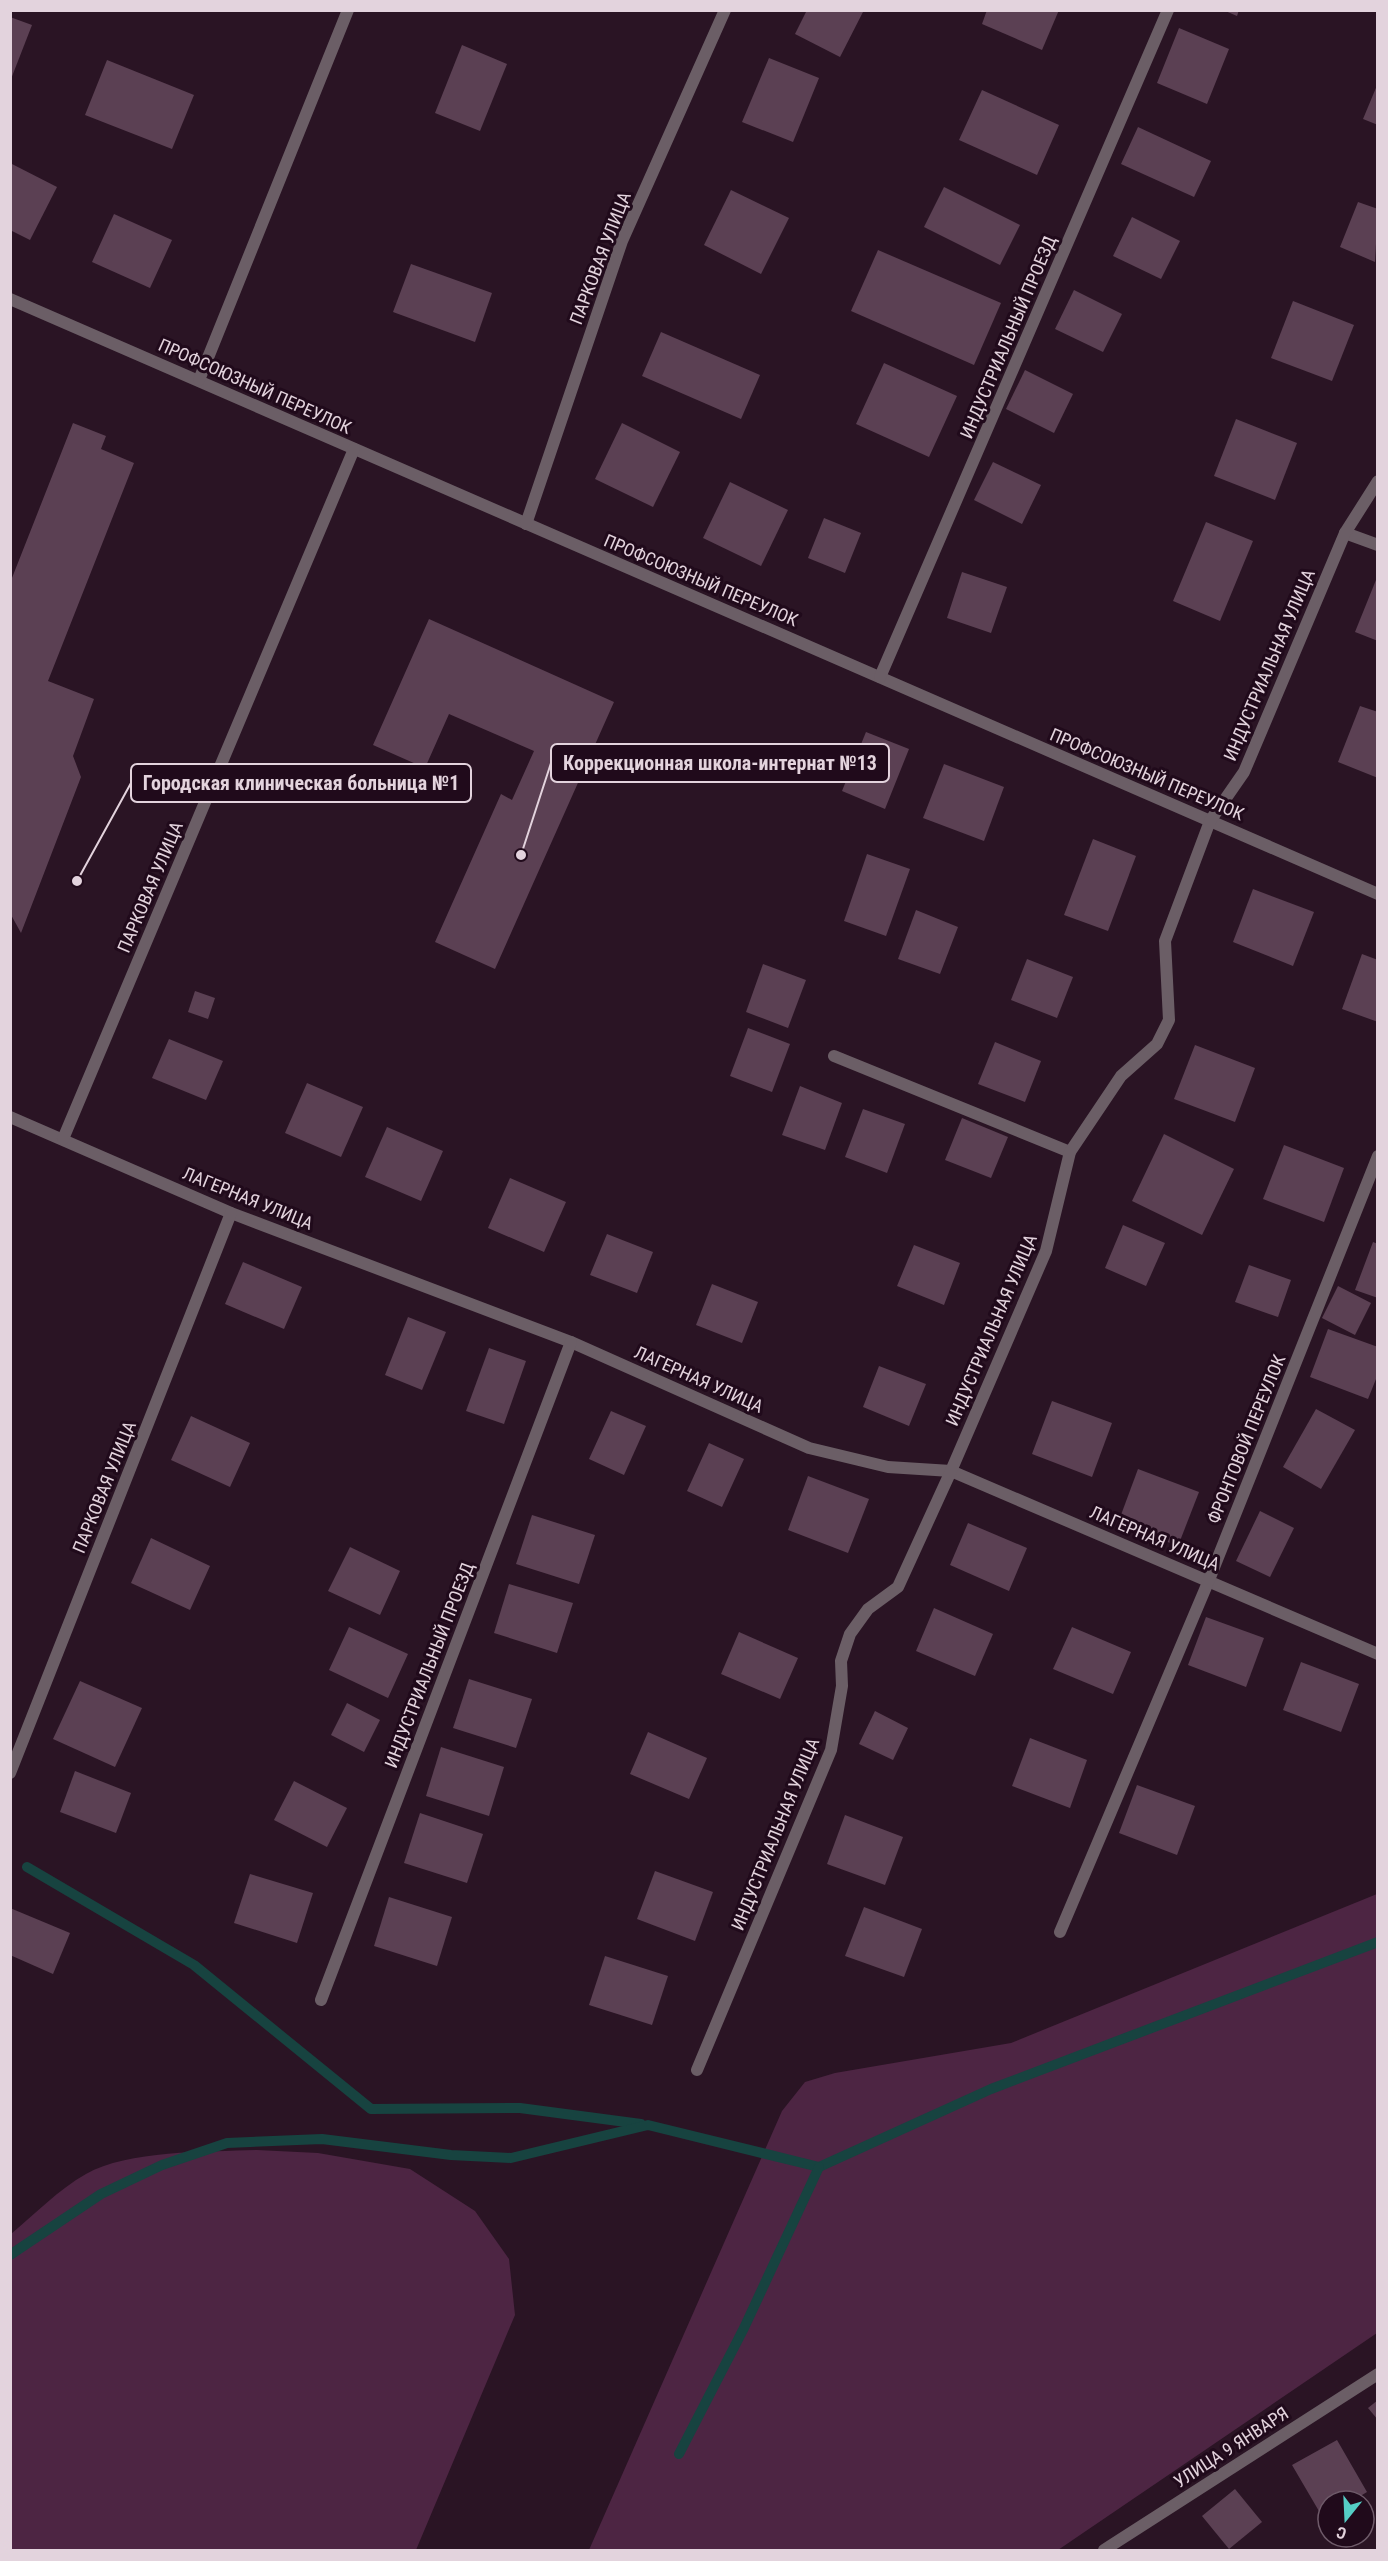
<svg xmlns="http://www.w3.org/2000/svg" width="1388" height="2561" viewBox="0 0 1388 2561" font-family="'Roboto Condensed',sans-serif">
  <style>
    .green { fill: #4d2543 }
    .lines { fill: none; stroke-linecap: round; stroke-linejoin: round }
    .stream { stroke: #174340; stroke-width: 10 }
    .building { fill: #5b4053 }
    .street { stroke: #6b5e66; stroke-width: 12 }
    .labels { text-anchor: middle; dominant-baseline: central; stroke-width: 6; stroke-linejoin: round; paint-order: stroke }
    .street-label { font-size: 18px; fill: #e3d3dd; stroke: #200a1b }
    .leader { fill: none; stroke: #e3d3dd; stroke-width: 2 }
    .callout-dot { fill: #e3d3dd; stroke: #200a1b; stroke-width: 2 }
    .callout { fill: #200a1b; stroke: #e3d3dd; stroke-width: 2 }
    .callout-label { font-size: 20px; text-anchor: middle; font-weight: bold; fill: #e3d3dd }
  </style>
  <rect width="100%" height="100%" fill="#2a1424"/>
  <g class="green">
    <path d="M1377,1894V2333L1058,2550H589L782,2111L805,2082L835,2073L1011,2043Z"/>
    <path d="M257,2150L318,2153L410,2169L475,2211L509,2259L515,2315L416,2550H11V2234C35,2214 59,2189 86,2174C128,2150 208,2152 257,2150Z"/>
  </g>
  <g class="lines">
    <g class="stream">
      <path d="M27,1867L194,1965L371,2109L520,2108L641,2124"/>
      <path d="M10,2255L101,2194L162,2165L227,2143L322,2139L451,2155L511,2158L648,2125L819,2167L991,2089L1378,1942"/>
      <path d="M679,2454L744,2328L819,2167"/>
    </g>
  </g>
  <g class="building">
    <path d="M807,10H864L840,57L795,34Z"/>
    <path d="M987,10H1059L1042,50L982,24Z"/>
    <path d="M1223,10H1239L1237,16Z"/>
    <path d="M10,17L32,25L11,79H10Z"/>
    <path d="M1179,28L1229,49L1207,104L1157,83Z"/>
    <path d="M462,45L507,64L480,131L435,113Z"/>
    <path d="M769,58L819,78L793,142L742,122Z"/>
    <path d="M107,60L194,95L172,149L85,115Z"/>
    <path d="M1378,83V125L1363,119Z"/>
    <path d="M982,90L1059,125L1037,175L959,140Z"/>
    <path d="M1138,127L1211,161L1194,197L1121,164Z"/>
    <path d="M10,163L57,187L30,240L10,230Z"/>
    <path d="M944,187L1020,225L1000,265L924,227Z"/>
    <path d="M731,190L789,218L761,274L704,245Z"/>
    <path d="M1358,202L1378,209L1375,262L1340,247Z"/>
    <path d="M114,214L172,240L150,288L92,262Z"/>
    <path d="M1132,217L1180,241L1161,279L1113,256Z"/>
    <path d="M878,250L1001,303L974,365L851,311Z"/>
    <path d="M411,264L492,293L475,342L393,312Z"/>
    <path d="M1074,290L1122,314L1103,352L1055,329Z"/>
    <path d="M1293,301L1354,325L1332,381L1271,358Z"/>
    <path d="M661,332L760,375L741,419L642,376Z"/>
    <path d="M884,363L957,396L929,457L856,424Z"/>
    <path d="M1025,370L1073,394L1054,433L1006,409Z"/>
    <path d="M1236,419L1297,443L1275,500L1214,476Z"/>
    <path d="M73,423L106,436L101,449L134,463L48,681L94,699L73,756L81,777L21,933L10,913V583Z"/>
    <path d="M622,423L680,452L653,507L595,479Z"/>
    <path d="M993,462L1041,485L1022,524L974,500Z"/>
    <path d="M730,482L788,510L761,566L703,538Z"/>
    <path d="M824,518L861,533L845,573L808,558Z"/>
    <path d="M1206,522L1253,541L1220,621L1173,601Z"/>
    <path d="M962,572L1007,587L991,633L947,618Z"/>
    <path d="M1378,575V641L1355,632Z"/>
    <path d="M429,619L614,702L495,969L435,942L501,794L512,800L534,751L449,714L425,768L373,745Z"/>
    <path d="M1360,706L1378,712V778L1338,762Z"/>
    <path d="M866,732L909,749L885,809L842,791Z"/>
    <path d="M944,764L1004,787L984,841L923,818Z"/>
    <path d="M1093,839L1136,856L1108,931L1064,915Z"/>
    <path d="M867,854L910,869L886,936L844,921Z"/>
    <path d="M1253,889L1314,912L1293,966L1233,942Z"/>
    <path d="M916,910L958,927L940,974L898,959Z"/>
    <path d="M1362,954L1378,960V1022L1342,1009Z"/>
    <path d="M1027,959L1073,977L1057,1018L1011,1000Z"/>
    <path d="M763,964L806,980L788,1028L746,1012Z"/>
    <path d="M195,991L215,998L208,1019L188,1012Z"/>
    <path d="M748,1028L790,1044L772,1092L730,1076Z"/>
    <path d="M169,1039L223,1061L206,1100L152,1078Z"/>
    <path d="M995,1042L1041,1061L1025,1102L978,1084Z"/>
    <path d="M1195,1045L1255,1068L1235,1122L1174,1099Z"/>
    <path d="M307,1083L363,1107L341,1157L285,1133Z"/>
    <path d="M800,1086L842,1103L825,1150L782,1135Z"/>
    <path d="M863,1109L905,1124L887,1173L845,1157Z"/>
    <path d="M962,1118L1008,1137L991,1178L945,1160Z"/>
    <path d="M387,1127L443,1151L421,1201L365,1177Z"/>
    <path d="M1164,1134L1234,1169L1202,1235L1132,1201Z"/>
    <path d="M1284,1145L1344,1168L1324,1222L1263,1199Z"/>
    <path d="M510,1178L566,1202L544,1252L488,1228Z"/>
    <path d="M1123,1225L1165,1243L1146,1286L1105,1268Z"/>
    <path d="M607,1234L653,1252L637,1293L590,1275Z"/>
    <path d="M1373,1242L1378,1244V1298L1355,1290Z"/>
    <path d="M914,1245L960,1263L944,1305L897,1286Z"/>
    <path d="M243,1262L302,1287L284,1329L225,1304Z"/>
    <path d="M1249,1265L1291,1280L1278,1317L1235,1302Z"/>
    <path d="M712,1284L758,1302L742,1343L696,1325Z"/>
    <path d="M1338,1286L1371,1303L1355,1335L1322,1318Z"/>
    <path d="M408,1317L446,1332L422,1390L385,1375Z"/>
    <path d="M1328,1329L1378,1347V1374L1368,1399L1310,1377Z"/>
    <path d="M489,1348L526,1361L504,1424L466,1411Z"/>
    <path d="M879,1366L926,1384L909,1426L863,1407Z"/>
    <path d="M1052,1401L1112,1423L1092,1477L1032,1454Z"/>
    <path d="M1316,1409L1355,1430L1321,1489L1283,1467Z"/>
    <path d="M611,1411L646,1426L624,1475L589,1459Z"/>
    <path d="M191,1416L250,1443L230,1487L171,1460Z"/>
    <path d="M709,1443L744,1459L722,1507L687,1491Z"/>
    <path d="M1138,1469L1199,1492L1178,1546L1118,1523Z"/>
    <path d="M808,1476L869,1499L848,1553L788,1530Z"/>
    <path d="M1260,1511L1294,1528L1270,1577L1236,1561Z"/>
    <path d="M532,1515L595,1535L579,1584L516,1564Z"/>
    <path d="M968,1523L1027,1548L1009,1591L950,1565Z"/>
    <path d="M151,1538L210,1566L190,1610L131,1583Z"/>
    <path d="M350,1547L400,1571L380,1615L328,1591Z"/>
    <path d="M509,1584L573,1603L557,1653L494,1633Z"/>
    <path d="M934,1608L993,1634L975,1676L916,1651Z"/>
    <path d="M1206,1617L1264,1638L1246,1687L1188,1665Z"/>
    <path d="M349,1627L408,1654L388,1698L329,1670Z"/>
    <path d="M1072,1627L1131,1652L1113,1694L1053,1669Z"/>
    <path d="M739,1632L798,1658L780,1699L721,1674Z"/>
    <path d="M1301,1662L1359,1684L1341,1732L1283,1710Z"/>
    <path d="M469,1679L532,1699L516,1748L453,1728Z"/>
    <path d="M80,1681L142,1708L115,1767L53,1739Z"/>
    <path d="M347,1703L380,1720L364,1752L331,1735Z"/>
    <path d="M875,1711L908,1728L893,1760L859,1744Z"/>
    <path d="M648,1732L707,1758L689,1799L630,1774Z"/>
    <path d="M1030,1738L1087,1760L1070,1808L1012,1786Z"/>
    <path d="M441,1747L504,1767L489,1816L426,1796Z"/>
    <path d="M75,1771L131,1793L116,1833L60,1812Z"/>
    <path d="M294,1781L347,1808L327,1847L274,1820Z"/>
    <path d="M1137,1785L1195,1806L1177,1855L1119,1833Z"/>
    <path d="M420,1813L483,1834L467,1883L404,1863Z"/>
    <path d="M845,1815L903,1837L885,1885L827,1864Z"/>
    <path d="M655,1871L713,1892L695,1941L637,1919Z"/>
    <path d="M250,1874L313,1893L297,1943L234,1923Z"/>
    <path d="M389,1897L452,1917L437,1966L374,1946Z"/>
    <path d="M864,1907L922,1929L904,1977L845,1956Z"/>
    <path d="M10,1908L70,1933L53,1974L10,1955Z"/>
    <path d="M605,1956L668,1976L652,2025L589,2005Z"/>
    <path d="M1378,2400V2420L1368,2408Z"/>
    <path d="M1337,2440L1367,2492L1352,2501H1328V2515L1323,2518L1292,2465Z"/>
    <path d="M1235,2489L1262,2522L1229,2549L1202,2516Z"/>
  </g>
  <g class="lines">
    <g class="street">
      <path d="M10,299L1378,894"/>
      <path d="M199,380L348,10"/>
      <path d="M526,524L622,241L725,10"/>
      <path d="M1345,533L1378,545"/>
      <path d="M880,677L1168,10"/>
      <path d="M834,1056L1070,1152"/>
      <path d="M10,1117L231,1213L571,1342L809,1448L888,1467L951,1471L1378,1654"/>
      <path d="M63,1139L354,449"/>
      <path d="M10,1773L231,1213"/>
      <path d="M1060,1932L1209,1580L1378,1156"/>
      <path d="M321,2000L571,1342"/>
      <path d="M697,2070L831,1750L842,1686L841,1661L850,1634L868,1609L898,1587L951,1471L1046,1251L1070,1152L1121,1076L1157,1044L1169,1020L1165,941L1210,821L1244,772L1345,533L1378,481"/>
      <path d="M1104,2550L1378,2374"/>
    </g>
  </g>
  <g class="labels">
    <g class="street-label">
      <text transform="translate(600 258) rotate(-69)">ПАРКОВАЯ УЛИЦА</text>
      <text transform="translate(1008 337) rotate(-67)">ИНДУСТРИАЛЬНЫЙ ПРОЕЗД</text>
      <text transform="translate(255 386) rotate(24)">ПРОФСОЮЗНЫЙ ПЕРЕУЛОК</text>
      <text transform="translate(701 580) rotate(23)">ПРОФСОЮЗНЫЙ ПЕРЕУЛОК</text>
      <text transform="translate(1269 665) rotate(-67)">ИНДУСТРИАЛЬНАЯ УЛИЦА</text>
      <text transform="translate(1147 774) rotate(23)">ПРОФСОЮЗНЫЙ ПЕРЕУЛОК</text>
      <text transform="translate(150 887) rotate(-67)">ПАРКОВАЯ УЛИЦА</text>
      <text transform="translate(248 1198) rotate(22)">ЛАГЕРНАЯ УЛИЦА</text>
      <text transform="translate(991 1330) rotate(-67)">ИНДУСТРИАЛЬНАЯ УЛИЦА</text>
      <text transform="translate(699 1379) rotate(24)">ЛАГЕРНАЯ УЛИЦА</text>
      <text transform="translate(1246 1439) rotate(-68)">ФРОНТОВОЙ ПЕРЕУЛОК</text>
      <text transform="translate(104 1487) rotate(-68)">ПАРКОВАЯ УЛИЦА</text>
      <text transform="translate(1155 1538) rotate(23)">ЛАГЕРНАЯ УЛИЦА</text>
      <text transform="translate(429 1665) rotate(-69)">ИНДУСТРИАЛЬНЫЙ ПРОЕЗД</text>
      <text transform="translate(775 1834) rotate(-68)">ИНДУСТРИАЛЬНАЯ УЛИЦА</text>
      <text transform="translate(1231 2447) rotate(-33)">УЛИЦА 9 ЯНВАРЯ</text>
    </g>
  </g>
  <path class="leader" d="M521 855L551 763M77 881L131 783"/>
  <g class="callout-dot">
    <circle cx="521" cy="855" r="6"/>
    <circle cx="77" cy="881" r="6"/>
  </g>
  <g class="callout">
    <rect x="551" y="744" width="338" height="38" rx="6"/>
    <rect x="131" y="764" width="340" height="38" rx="6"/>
  </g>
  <g class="callout-label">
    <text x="720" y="770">Коррекционная школа-интернат №13</text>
    <text x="301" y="790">Городская клиническая больница №1</text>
  </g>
  <rect width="1388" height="2561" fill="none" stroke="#e3d3dd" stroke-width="24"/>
  <g transform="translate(1346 2519) rotate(198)"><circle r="28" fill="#200a1b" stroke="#6e5a69" stroke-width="1.5"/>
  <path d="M0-4.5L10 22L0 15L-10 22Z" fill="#55cec6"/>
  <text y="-9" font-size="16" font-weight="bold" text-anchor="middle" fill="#e3d3dd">С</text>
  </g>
</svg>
